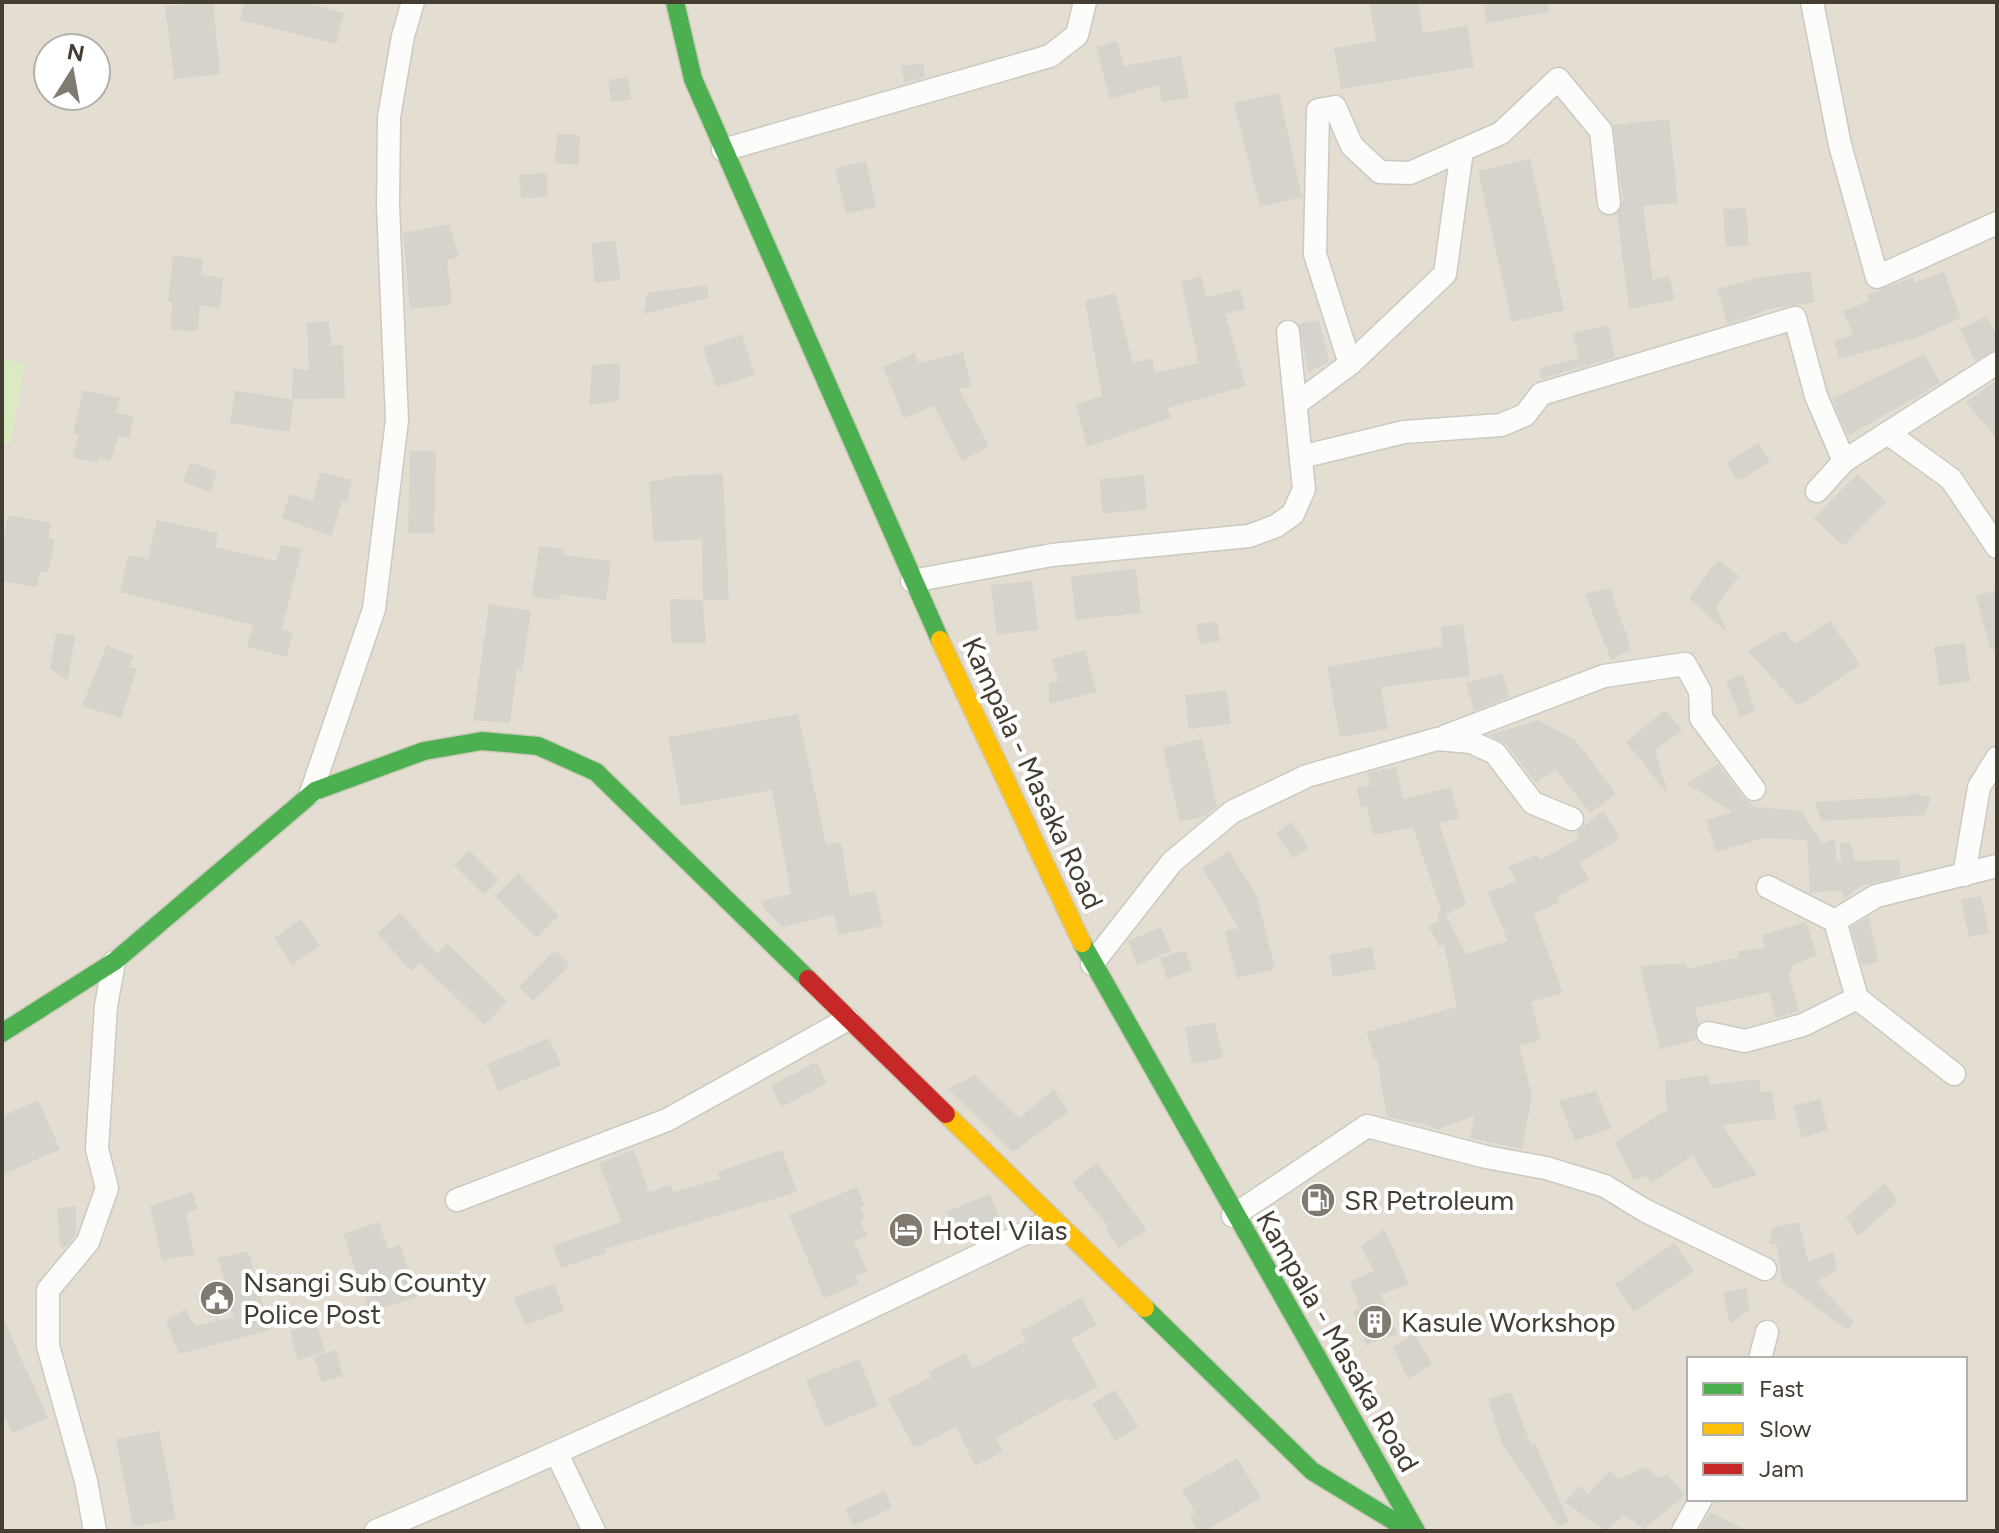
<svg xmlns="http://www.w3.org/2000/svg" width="1999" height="1533" viewBox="0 0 1999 1533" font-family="Figtree,sans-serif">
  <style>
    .residential { fill: #e3ded1; fill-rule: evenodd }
    .green { fill: #daebc2 }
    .building { fill: #d6d3cc }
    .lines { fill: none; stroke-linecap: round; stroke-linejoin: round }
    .street-casing { stroke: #ccc9c3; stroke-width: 25 }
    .fast-casing { stroke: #cec9bb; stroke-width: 21 }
    .slow-casing { stroke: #cec9bb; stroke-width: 21 }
    .jam-casing { stroke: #cec9bb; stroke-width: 21 }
    .street { stroke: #fcfcfb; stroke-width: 22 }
    .fast { stroke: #4caf50; stroke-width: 18 }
    .slow { stroke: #ffc107; stroke-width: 18 }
    .jam { stroke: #c62828; stroke-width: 18 }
    .labels { text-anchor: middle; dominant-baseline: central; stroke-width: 8; stroke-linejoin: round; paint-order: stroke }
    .street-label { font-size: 28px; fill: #443d31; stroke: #fff }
    .poi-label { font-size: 28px; fill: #443d31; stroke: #fff; text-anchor: start }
  </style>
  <rect width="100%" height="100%" fill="#eeece5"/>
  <path class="residential" d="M2,2H1997V1531H2ZM48,48H96V96H48ZM1689,1359H1965V1499H1689Z"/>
  <path class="green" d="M2,358L24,365L11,441L2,445Z"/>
  <g class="building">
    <path d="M213,2L220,74L174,79L165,6Z"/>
    <path d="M244,2H305L344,13L336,44L240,20Z"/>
    <path d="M1369,2H1418L1423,33L1467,26L1474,67L1341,89L1334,48L1376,41Z"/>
    <path d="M1499,2H1548L1549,12L1487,23L1484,5Z"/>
    <path d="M1117,41L1124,66L1181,56L1189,98L1162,102L1159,85L1110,99L1096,47Z"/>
    <path d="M924,64L925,77L904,83L902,65Z"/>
    <path d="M628,77L631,99L611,102L608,80Z"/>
    <path d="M1279,93L1302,197L1260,207L1234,103Z"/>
    <path d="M1669,119L1678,203L1643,206L1653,280L1669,276L1675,299L1629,310L1617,214L1623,201L1613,125Z"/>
    <path d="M557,134L580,135L578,165L555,163Z"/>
    <path d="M1530,159L1564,310L1512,322L1478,171Z"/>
    <path d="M866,161L876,207L846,214L835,168Z"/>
    <path d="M546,173L548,197L521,198L519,175Z"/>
    <path d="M1746,208L1749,245L1726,247L1723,209Z"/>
    <path d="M449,224L459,257L447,260L452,305L410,309L403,233Z"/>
    <path d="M616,241L620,280L595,283L591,243Z"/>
    <path d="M173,255L203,259L201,275L223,278L220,308L200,305L198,331L171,330L172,302H168Z"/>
    <path d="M1810,271L1815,302L1770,309L1728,324L1717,289L1761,277Z"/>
    <path d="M1944,272L1961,318L1916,338L1839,359L1834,341L1853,335L1843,311L1869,301L1867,295L1913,277L1914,283Z"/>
    <path d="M1201,276L1206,297L1240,289L1245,309L1225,314L1246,386L1168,408L1171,418L1087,447L1076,404L1102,396L1085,301L1115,293L1133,363L1152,358L1155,373L1199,363L1181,282Z"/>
    <path d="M707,285L709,298L644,314L647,293Z"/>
    <path d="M1987,316L1997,336V349L1975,361L1960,329Z"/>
    <path d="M1319,320L1329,362L1308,372L1299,324Z"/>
    <path d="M329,321L331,345H343L345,398L292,399L293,369L309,370L307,323Z"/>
    <path d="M1608,325L1615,357L1541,379L1539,368L1579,358L1573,333Z"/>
    <path d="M742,335L755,375L716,387L703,347Z"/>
    <path d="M963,352L971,386L959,389L989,446L962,461L934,406L904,418L883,367L915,353L919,363Z"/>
    <path d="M1924,354L1940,383L1848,436L1832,399Z"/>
    <path d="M620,363L619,401L589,405L592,365Z"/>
    <path d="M1997,380V439L1966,402Z"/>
    <path d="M83,390L120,398L116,413L134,416L129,438L119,436L110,461L98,458V463L73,457L79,434L73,433Z"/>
    <path d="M235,390L294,400L289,432L230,423Z"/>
    <path d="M1758,443L1770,462L1738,481L1726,463Z"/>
    <path d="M410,451H436L434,533H408Z"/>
    <path d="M190,462L217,472L210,492L183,482Z"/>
    <path d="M320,472L352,480L347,502L342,501L331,536L282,518L290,494L313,501Z"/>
    <path d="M723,474L729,600H703L702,539L654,542L649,482L677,476Z"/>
    <path d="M1857,474L1886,502L1843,546L1814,518Z"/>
    <path d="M1144,475L1147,509L1102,514L1100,479Z"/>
    <path d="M8,515L51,523L48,538L55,540L48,573L40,571L37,587L2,581V548Z"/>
    <path d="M157,520L218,533L215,547L276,561L281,545L302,549L282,629L293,632L287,657L247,647L253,625L120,592L128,555L148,559Z"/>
    <path d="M539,546L564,549L563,555L611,561L606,600L560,594L559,600L532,597Z"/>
    <path d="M1718,560L1739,576L1716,607L1727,633L1689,598Z"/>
    <path d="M1136,569L1141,613L1076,620L1071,576Z"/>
    <path d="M1032,581L1038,630L997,635L991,585Z"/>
    <path d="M1610,588L1631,649L1611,660L1585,594Z"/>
    <path d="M1997,590V649L1991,650L1976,596Z"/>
    <path d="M670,599L703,600L706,643H671Z"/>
    <path d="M489,604L531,611L522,671L517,670L510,723L473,720Z"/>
    <path d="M1217,621L1220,641L1200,644L1196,624Z"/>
    <path d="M1830,621L1860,665L1798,706L1748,651L1784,630L1795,644Z"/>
    <path d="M1463,624L1470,676L1381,687L1388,729L1340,737L1327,667L1443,646L1441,627Z"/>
    <path d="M56,633L75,636L68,680L50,669Z"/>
    <path d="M1965,643L1970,681L1939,686L1934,647Z"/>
    <path d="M107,645L134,656L129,667L137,668L121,718L82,706Z"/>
    <path d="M1085,650L1097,692L1049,704V683L1058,681L1052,659Z"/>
    <path d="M1502,673L1509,697L1474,711L1466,683Z"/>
    <path d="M1743,674L1755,711L1740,717L1726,681Z"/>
    <path d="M1226,690L1231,724L1189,729L1185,695Z"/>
    <path d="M1665,710L1682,730L1655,750L1668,794L1626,742Z"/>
    <path d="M798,714L826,844L841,842L850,896L875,891L883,926L839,935L834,914L782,927L765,910L762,901L791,894L772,790L681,806L668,737Z"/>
    <path d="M1538,720L1575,740L1616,794L1590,813L1556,769L1536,783L1506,744L1489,735Z"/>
    <path d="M1202,739L1217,806L1205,816L1180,822L1163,748Z"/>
    <path d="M1718,764L1743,797L1755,807L1802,811L1822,844L1835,838L1836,861H1841L1840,844L1850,842L1855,861L1899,860L1900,876L1861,886L1843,899V890L1810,893L1807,840L1764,838L1716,852L1706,820L1733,812L1687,784Z"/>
    <path d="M1396,767L1403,799L1451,787L1459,818L1439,823L1466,904L1446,915L1466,954L1508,941L1488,893L1516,881L1509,867L1537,854L1540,860L1580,838L1576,832L1603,811L1620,838L1580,863L1589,880L1557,897L1559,902L1534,914L1563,993L1531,1002L1541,1040L1519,1046L1532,1095L1522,1149L1470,1138L1474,1116L1437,1130L1428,1125L1387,1117L1377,1058L1374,1059L1367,1032L1457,1007L1444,945L1439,947L1429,926L1439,921L1437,912L1441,910L1413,827L1373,835L1367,806L1361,808L1357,788L1370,785L1367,773Z"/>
    <path d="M1910,793L1931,797L1925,815L1821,821L1815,802L1910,796Z"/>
    <path d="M1292,822L1309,848L1293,858L1276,833Z"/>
    <path d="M469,850L499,880L484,895L454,865Z"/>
    <path d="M1229,851L1257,896L1275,969L1237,978L1225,931L1239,928L1202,868Z"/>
    <path d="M518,873L559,916L536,938L495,896Z"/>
    <path d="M1981,896L1989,933L1969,937L1961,900Z"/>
    <path d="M400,913L437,954L447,943L507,1001L485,1025L420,963L411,971L377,933Z"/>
    <path d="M1868,917L1879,962L1862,966L1851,927Z"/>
    <path d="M301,919L320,946L292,965L274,938Z"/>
    <path d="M1806,922L1817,955L1791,966L1792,971L1788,972L1799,1011L1776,1018L1769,992L1695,1008L1699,1023L1694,1031L1696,1040L1660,1049L1640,966L1686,963L1687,969L1739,957L1737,951L1765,948L1762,935Z"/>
    <path d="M1161,927L1171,951L1137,965L1128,941Z"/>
    <path d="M1372,947L1376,969L1333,977L1329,955Z"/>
    <path d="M555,950L570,965L533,1001L519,987Z"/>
    <path d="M1185,950L1192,971L1167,979L1160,958Z"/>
    <path d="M1215,1022L1223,1058L1192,1064L1185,1028Z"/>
    <path d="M549,1038L561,1065L498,1091L487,1064Z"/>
    <path d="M816,1062L827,1083L782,1107L771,1086Z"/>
    <path d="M975,1075L1019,1118L1054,1089L1068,1112L1013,1152L948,1089Z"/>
    <path d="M1708,1075L1710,1085L1760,1079L1761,1092L1772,1091L1776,1119L1722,1125L1757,1175L1713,1189L1693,1155L1651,1183L1648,1176L1634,1180L1615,1142L1667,1110L1665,1081Z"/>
    <path d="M1596,1091L1611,1128L1575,1141L1559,1101Z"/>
    <path d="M1820,1099L1828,1130L1802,1138L1793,1106Z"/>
    <path d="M38,1100L60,1149L2,1175V1116Z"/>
    <path d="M634,1150L649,1192L671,1185L673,1192L720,1179L717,1172L782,1150L797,1192L605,1249L606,1253L561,1268L553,1246L621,1222L599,1163Z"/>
    <path d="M1097,1163L1147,1230L1119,1248L1105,1228L1108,1226L1072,1182Z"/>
    <path d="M1885,1183L1898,1201L1858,1236L1846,1217Z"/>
    <path d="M857,1187L865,1206L860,1207L865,1218L860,1220L867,1236L854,1241L867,1272L855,1276L859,1284L824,1298L789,1215Z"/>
    <path d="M192,1192L198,1209L186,1213L194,1255L162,1260L150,1206Z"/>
    <path d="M990,1194L1002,1225L958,1242L946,1212Z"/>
    <path d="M76,1206V1235L66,1247H60L57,1208Z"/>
    <path d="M379,1222L388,1249L400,1245L417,1297L370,1312L343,1234Z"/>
    <path d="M1799,1222L1808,1261L1834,1252L1837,1270L1816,1282L1854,1322L1847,1330L1782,1282L1777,1245L1769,1244L1772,1228Z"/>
    <path d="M1384,1229L1409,1284L1381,1294L1397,1334L1366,1345L1353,1311L1360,1309L1350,1281L1374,1271L1361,1247Z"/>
    <path d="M1674,1243L1694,1271L1634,1312L1615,1284Z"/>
    <path d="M248,1251L270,1330L179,1354L166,1321L185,1309L195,1326L234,1317L218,1258Z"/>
    <path d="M554,1284L564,1311L525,1325L514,1297Z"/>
    <path d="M1746,1288L1750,1309L1730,1324L1723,1293Z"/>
    <path d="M1081,1297L1097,1325L1071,1339L1098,1386L1071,1402L1068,1398L996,1438L1003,1452L975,1466L956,1427L914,1448L888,1399L931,1377L928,1372L965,1353L973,1369L1026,1341L1021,1332Z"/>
    <path d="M2,1316L48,1418L12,1433L2,1410Z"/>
    <path d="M316,1323L325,1352L298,1360L290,1331Z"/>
    <path d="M1414,1334L1432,1364L1408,1379L1393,1347Z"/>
    <path d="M336,1350L343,1376L321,1382L314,1357Z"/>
    <path d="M859,1359L878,1406L825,1427L806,1380Z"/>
    <path d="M1115,1390L1138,1427L1115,1441L1092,1404Z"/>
    <path d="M1511,1392L1531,1445L1535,1444L1569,1522L1559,1527L1502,1444L1488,1399Z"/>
    <path d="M159,1431L176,1519L133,1527L116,1439Z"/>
    <path d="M1237,1458L1261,1498L1205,1531H1198L1189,1516L1195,1513L1182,1490Z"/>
    <path d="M1646,1467L1658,1478L1667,1474L1685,1495L1644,1529L1624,1515L1606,1531L1564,1502L1582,1485L1587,1495L1610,1471L1619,1479Z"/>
    <path d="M885,1491L892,1508L853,1526L845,1509Z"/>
    <path d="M1710,1512L1748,1531H1699Z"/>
  </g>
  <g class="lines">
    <g class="street-casing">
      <g id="street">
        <path d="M1812,2L1840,145L1877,277L1997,223"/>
        <path d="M723,150L1050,56L1077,35L1085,2"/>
        <path d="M1350,364L1445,274L1462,150"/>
        <path d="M1296,404L1350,364L1315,254L1318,110L1335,107L1352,146L1380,172L1410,173L1501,133L1558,79L1601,131L1609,203"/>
        <path d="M1889,434L1951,479L1997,547"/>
        <path d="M1301,457L1404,432L1501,425L1525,415L1541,394L1795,318L1816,396L1844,461"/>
        <path d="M1817,491L1844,461L1997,363"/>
        <path d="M912,581L1052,555L1249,536L1276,526L1293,514L1304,489L1288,332"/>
        <path d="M1446,736L1604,676L1685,664L1700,691L1701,718L1754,789"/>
        <path d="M311,793L374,609L397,420L388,206L389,117L403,36L413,2"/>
        <path d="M1964,875L1979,787L1997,758"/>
        <path d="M1768,887L1835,921L1857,998L1954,1074"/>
        <path d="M1835,921L1876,896L1997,866"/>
        <path d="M1092,964L1172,862L1232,812L1307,776L1437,739L1471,742L1495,753L1533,803L1572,819"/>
        <path d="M1708,1033L1745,1041L1803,1025L1857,998"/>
        <path d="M457,1200L667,1120L848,1019"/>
        <path d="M1233,1216L1367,1126L1486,1157L1546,1168L1605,1186L1644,1210L1765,1269"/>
        <path d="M1760,1359L1767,1332"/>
        <path d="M557,1454L594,1531"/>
        <path d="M95,1531L86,1481L48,1346V1290L88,1242L107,1188L97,1149L106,1006L114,962"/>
        <path d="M376,1531C605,1434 829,1329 1052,1220"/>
        <path d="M1683,1531L1701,1499"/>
      </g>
    </g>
    <g class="fast-casing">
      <g id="fast">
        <path d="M675,2L693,79L940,640"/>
        <path d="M1082,943L1416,1531"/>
        <path d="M2,1033L115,961L315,791L424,751L482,741L538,746L596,772L808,979"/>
        <path d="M1145,1308L1312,1471L1410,1531"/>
      </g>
    </g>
    <g class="slow-casing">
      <g id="slow">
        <path d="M940,640L1082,943"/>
        <path d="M946,1114L1145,1308"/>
      </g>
    </g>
    <g class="jam-casing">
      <path id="jam" d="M808,979L946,1114"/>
    </g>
    <use href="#street" class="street"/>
    <use href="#fast" class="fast"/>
    <use href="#slow" class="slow"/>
    <use href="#jam" class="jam"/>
  </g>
  <defs>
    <g id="fuel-disc" transform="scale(1.8)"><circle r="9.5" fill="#807a70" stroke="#fff"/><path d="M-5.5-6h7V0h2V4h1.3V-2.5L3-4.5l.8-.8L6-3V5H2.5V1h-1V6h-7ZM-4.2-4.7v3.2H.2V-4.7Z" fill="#fff"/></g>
    <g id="hotel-disc" transform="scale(1.8)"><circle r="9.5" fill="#807a70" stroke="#fff"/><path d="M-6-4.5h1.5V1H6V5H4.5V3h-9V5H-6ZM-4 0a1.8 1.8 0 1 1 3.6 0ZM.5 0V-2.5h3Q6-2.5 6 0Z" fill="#fff"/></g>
    <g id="civic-disc" transform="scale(1.8)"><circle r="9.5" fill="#807a70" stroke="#fff"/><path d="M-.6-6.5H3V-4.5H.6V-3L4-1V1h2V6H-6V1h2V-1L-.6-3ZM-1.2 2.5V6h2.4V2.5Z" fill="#fff"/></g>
    <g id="building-disc" transform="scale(1.8)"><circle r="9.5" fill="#807a70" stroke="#fff"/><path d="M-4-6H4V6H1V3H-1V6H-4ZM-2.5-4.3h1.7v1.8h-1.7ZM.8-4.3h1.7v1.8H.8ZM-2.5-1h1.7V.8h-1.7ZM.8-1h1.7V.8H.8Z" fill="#fff"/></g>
  </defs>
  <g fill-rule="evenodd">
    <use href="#fuel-disc" x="1318" y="1200"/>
    <use href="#hotel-disc" x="906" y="1230"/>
    <use href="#civic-disc" x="217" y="1298"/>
    <use href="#building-disc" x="1375" y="1322"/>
  </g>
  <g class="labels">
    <g class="street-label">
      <text transform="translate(1033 773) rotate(65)">Kampala - Masaka Road</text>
      <text transform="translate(1338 1341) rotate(60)">Kampala - Masaka Road</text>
    </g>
    <g class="poi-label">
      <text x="1344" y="1200">SR Petroleum</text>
      <text x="932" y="1230">Hotel Vilas</text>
      <text x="243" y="1282">Nsangi Sub County<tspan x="243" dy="32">Police Post</tspan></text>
      <text x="1401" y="1322">Kasule Workshop</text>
    </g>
  </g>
  <rect width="1999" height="1533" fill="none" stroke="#443d31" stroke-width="8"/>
  <rect x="1687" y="1357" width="280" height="144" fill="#ffffff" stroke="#b4b1ad" stroke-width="2"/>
  <rect x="1703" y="1383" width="40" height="12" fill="#4caf50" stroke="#b4b1ad" stroke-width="2"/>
  <text x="1759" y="1397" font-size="24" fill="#443d31">Fast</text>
  <rect x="1703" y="1423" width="40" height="12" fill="#ffc107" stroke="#b4b1ad" stroke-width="2"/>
  <text x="1759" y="1437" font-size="24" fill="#443d31">Slow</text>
  <rect x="1703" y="1463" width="40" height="12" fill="#c62828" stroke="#b4b1ad" stroke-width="2"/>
  <text x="1759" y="1477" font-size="24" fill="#443d31">Jam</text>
  <g transform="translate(72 72) rotate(11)"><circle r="38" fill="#ffffff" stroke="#b4b1ad" stroke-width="2"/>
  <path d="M0-6L14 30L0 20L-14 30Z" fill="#807a70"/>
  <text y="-12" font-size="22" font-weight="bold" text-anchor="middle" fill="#443d31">N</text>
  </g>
</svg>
